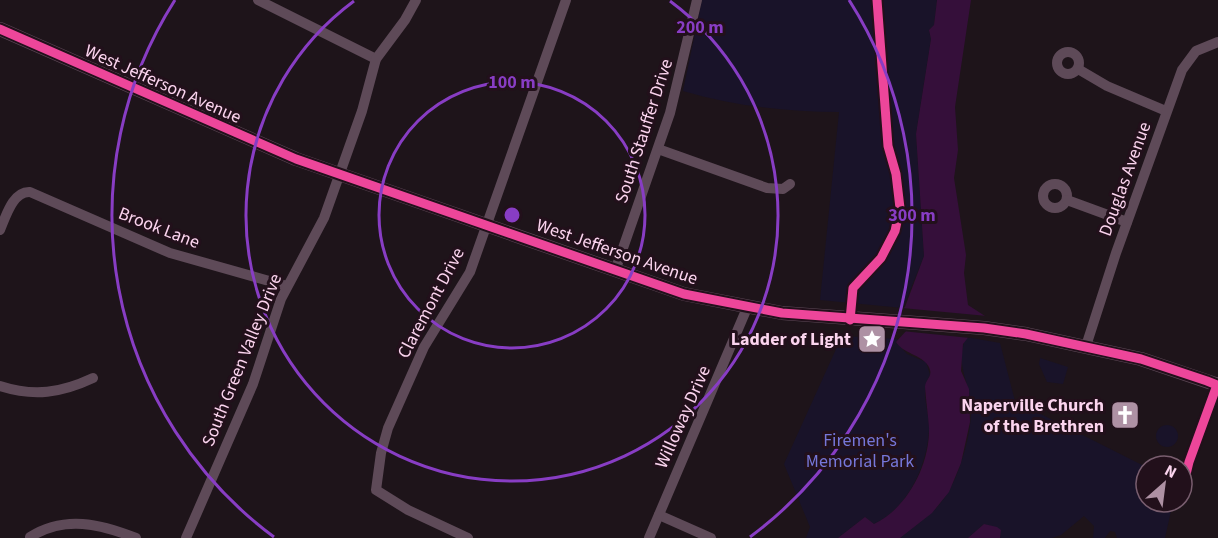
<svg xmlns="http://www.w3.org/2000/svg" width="1218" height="538" viewBox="0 0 1218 538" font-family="'Source Sans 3',sans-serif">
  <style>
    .green { fill: #191329 }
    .water { fill: #350f3a }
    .pier { fill: #1e141a }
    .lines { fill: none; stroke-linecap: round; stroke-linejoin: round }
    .minor { stroke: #5e4a58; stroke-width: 10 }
    .tertiary { stroke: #5e4a58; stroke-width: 14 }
    .cycleway-casing { stroke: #22101b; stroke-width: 13 }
    .cycleway { stroke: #ed469a; stroke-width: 9 }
    .ring { fill: none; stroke: #883dc4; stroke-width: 3 }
    .labels { text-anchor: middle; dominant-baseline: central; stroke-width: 6; stroke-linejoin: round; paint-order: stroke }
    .street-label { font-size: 18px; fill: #fbd4ee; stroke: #22101b }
    .poi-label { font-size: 18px; font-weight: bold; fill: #fbd4ee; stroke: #22101b; text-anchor: end }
    .park-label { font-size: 18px; fill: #7677d9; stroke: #22101b }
    .centre { fill: #883dc4; stroke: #22101b; stroke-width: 3 }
    .ring-label { font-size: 18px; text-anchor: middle; font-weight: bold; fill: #883dc4; stroke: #22101b; stroke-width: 6; stroke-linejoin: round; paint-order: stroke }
  </style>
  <rect width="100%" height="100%" fill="#1e141a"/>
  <g class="green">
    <path d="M702,0H937L934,25L929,30L931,39L916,134L924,256L903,308L820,300L839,112C786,112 734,106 683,91Z"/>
    <path d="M842,336L898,339L896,342L907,354L926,362L930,375C919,391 930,412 929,430C927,466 908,508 874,524L865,517L838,538H806L810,527L784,464Z"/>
    <path d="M966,337L1000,343L1015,401L1146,467V502H1173L1165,538H1117L1115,532L1110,531L1105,538H1093L1094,526L1084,516L1061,535L1052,538H1000L1001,530L984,524L968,538H900C914,526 931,516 942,501C959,481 973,430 971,404C968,379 955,363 966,337Z"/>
    <path d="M1040,358L1068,367L1063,384L1047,382L1039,364Z"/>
    <circle cx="1167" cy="436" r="11"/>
  </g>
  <g class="water">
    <path d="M937,0H971L955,107L958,150L954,178L966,255L964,273L968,305L985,316L963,344L961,371L969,389L970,422L961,463L949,492L932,513L900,538H838L865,517L874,524C908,508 930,464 929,428C928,414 926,401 925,387C925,380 932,377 930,370C926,355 904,355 896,342L907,330L899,311L905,307L924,256L916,134L931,39L929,30L934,25Z"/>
    <path d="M984,524L997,527L1001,530L1000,538H968Z"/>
  </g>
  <path class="pier" d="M902,308L987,316V319L981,330L970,338L902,331Z"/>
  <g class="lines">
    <g class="minor">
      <path d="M258,0L376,59"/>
      <circle cx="1068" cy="63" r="11"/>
      <path d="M1078,69L1107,86L1166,111"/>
      <path d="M658,149L767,188L783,189L790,184"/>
      <circle cx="1055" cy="196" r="12"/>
      <path d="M1067,200L1127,222"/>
      <path d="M0,230C6,216 13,191 30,192L170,253L287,286"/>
      <path d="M615,271L670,113L697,0"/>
      <path d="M1086,346L1116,253L1182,70L1196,51L1218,42"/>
      <path d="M0,386C34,397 61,393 93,378"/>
      <path d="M1189,462L1218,382"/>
      <path d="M659,515L711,538"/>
      <path d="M30,537C65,515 100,524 136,538"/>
      <path d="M186,538L253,384L281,299L324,218L362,111L376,59L405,20L416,0"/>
      <path d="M468,538L408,510L376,490L381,453L388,428L424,347L470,272L566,0"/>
      <path d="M649,538L747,308"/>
    </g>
    <path class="tertiary" d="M0,29L296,159L684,294L782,313L984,328L1026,334L1141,359L1218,385"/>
    <g class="cycleway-casing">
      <g id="cycleway">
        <path d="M0,29L296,159L684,294L782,313L984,328L1026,334L1141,359L1207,381L1217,385L1189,462L1182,491"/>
        <path d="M850,320L853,288L881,258L895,231L900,208L896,174L888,146L877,0"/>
      </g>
    </g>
    <use href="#cycleway" class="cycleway"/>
  </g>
  <g class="ring">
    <circle cx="512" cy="215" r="133"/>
    <path d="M670 1A266 266 0 1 1 354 1"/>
    <path d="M274 537A400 400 0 0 1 175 0M849 0A400 400 0 0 1 750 537"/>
  </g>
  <defs>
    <g id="sight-square" transform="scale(1.5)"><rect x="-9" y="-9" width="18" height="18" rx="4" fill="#ae91a4" stroke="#22101b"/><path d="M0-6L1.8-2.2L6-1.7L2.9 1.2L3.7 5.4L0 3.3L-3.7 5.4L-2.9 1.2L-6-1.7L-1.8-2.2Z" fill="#fff"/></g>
    <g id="church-square" transform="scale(1.5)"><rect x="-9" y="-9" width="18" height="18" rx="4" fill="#ae91a4" stroke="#22101b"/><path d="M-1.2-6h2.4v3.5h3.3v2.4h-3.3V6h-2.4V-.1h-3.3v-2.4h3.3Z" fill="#fff"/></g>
  </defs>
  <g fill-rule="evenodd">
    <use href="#sight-square" x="872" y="339"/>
    <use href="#church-square" x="1125" y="415"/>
  </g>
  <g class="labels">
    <g class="street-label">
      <text transform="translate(163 84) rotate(24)">West Jefferson Avenue</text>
      <text transform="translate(644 131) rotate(-72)">South Stauffer Drive</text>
      <text transform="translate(1125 179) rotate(-70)">Douglas Avenue</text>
      <text transform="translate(159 228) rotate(21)">Brook Lane</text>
      <text transform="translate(617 252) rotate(19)">West Jefferson Avenue</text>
      <text transform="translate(431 303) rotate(-62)">Claremont Drive</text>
      <text transform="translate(242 360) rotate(-68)">South Green Valley Drive</text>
      <text transform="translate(683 417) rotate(-66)">Willoway Drive</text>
    </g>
    <g class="poi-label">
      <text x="851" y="339">Ladder of Light</text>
      <text x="1104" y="405">Naperville Church<tspan x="1104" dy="21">of the Brethren</tspan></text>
    </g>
    <g class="park-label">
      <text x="860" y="440">Firemen's<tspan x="860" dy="21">Memorial Park</tspan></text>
    </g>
  </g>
  <circle cx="512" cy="215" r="9" class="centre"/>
  <g class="ring-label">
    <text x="700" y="33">200 m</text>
    <text x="512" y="88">100 m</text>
    <text x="912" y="221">300 m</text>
  </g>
  <g transform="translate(1164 484) rotate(28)"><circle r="28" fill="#22101b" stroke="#795e6f" stroke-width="1.5"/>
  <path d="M0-4.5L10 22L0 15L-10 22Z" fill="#ae91a4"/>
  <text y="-9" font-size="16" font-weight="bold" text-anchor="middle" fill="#fbd4ee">N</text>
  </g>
</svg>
